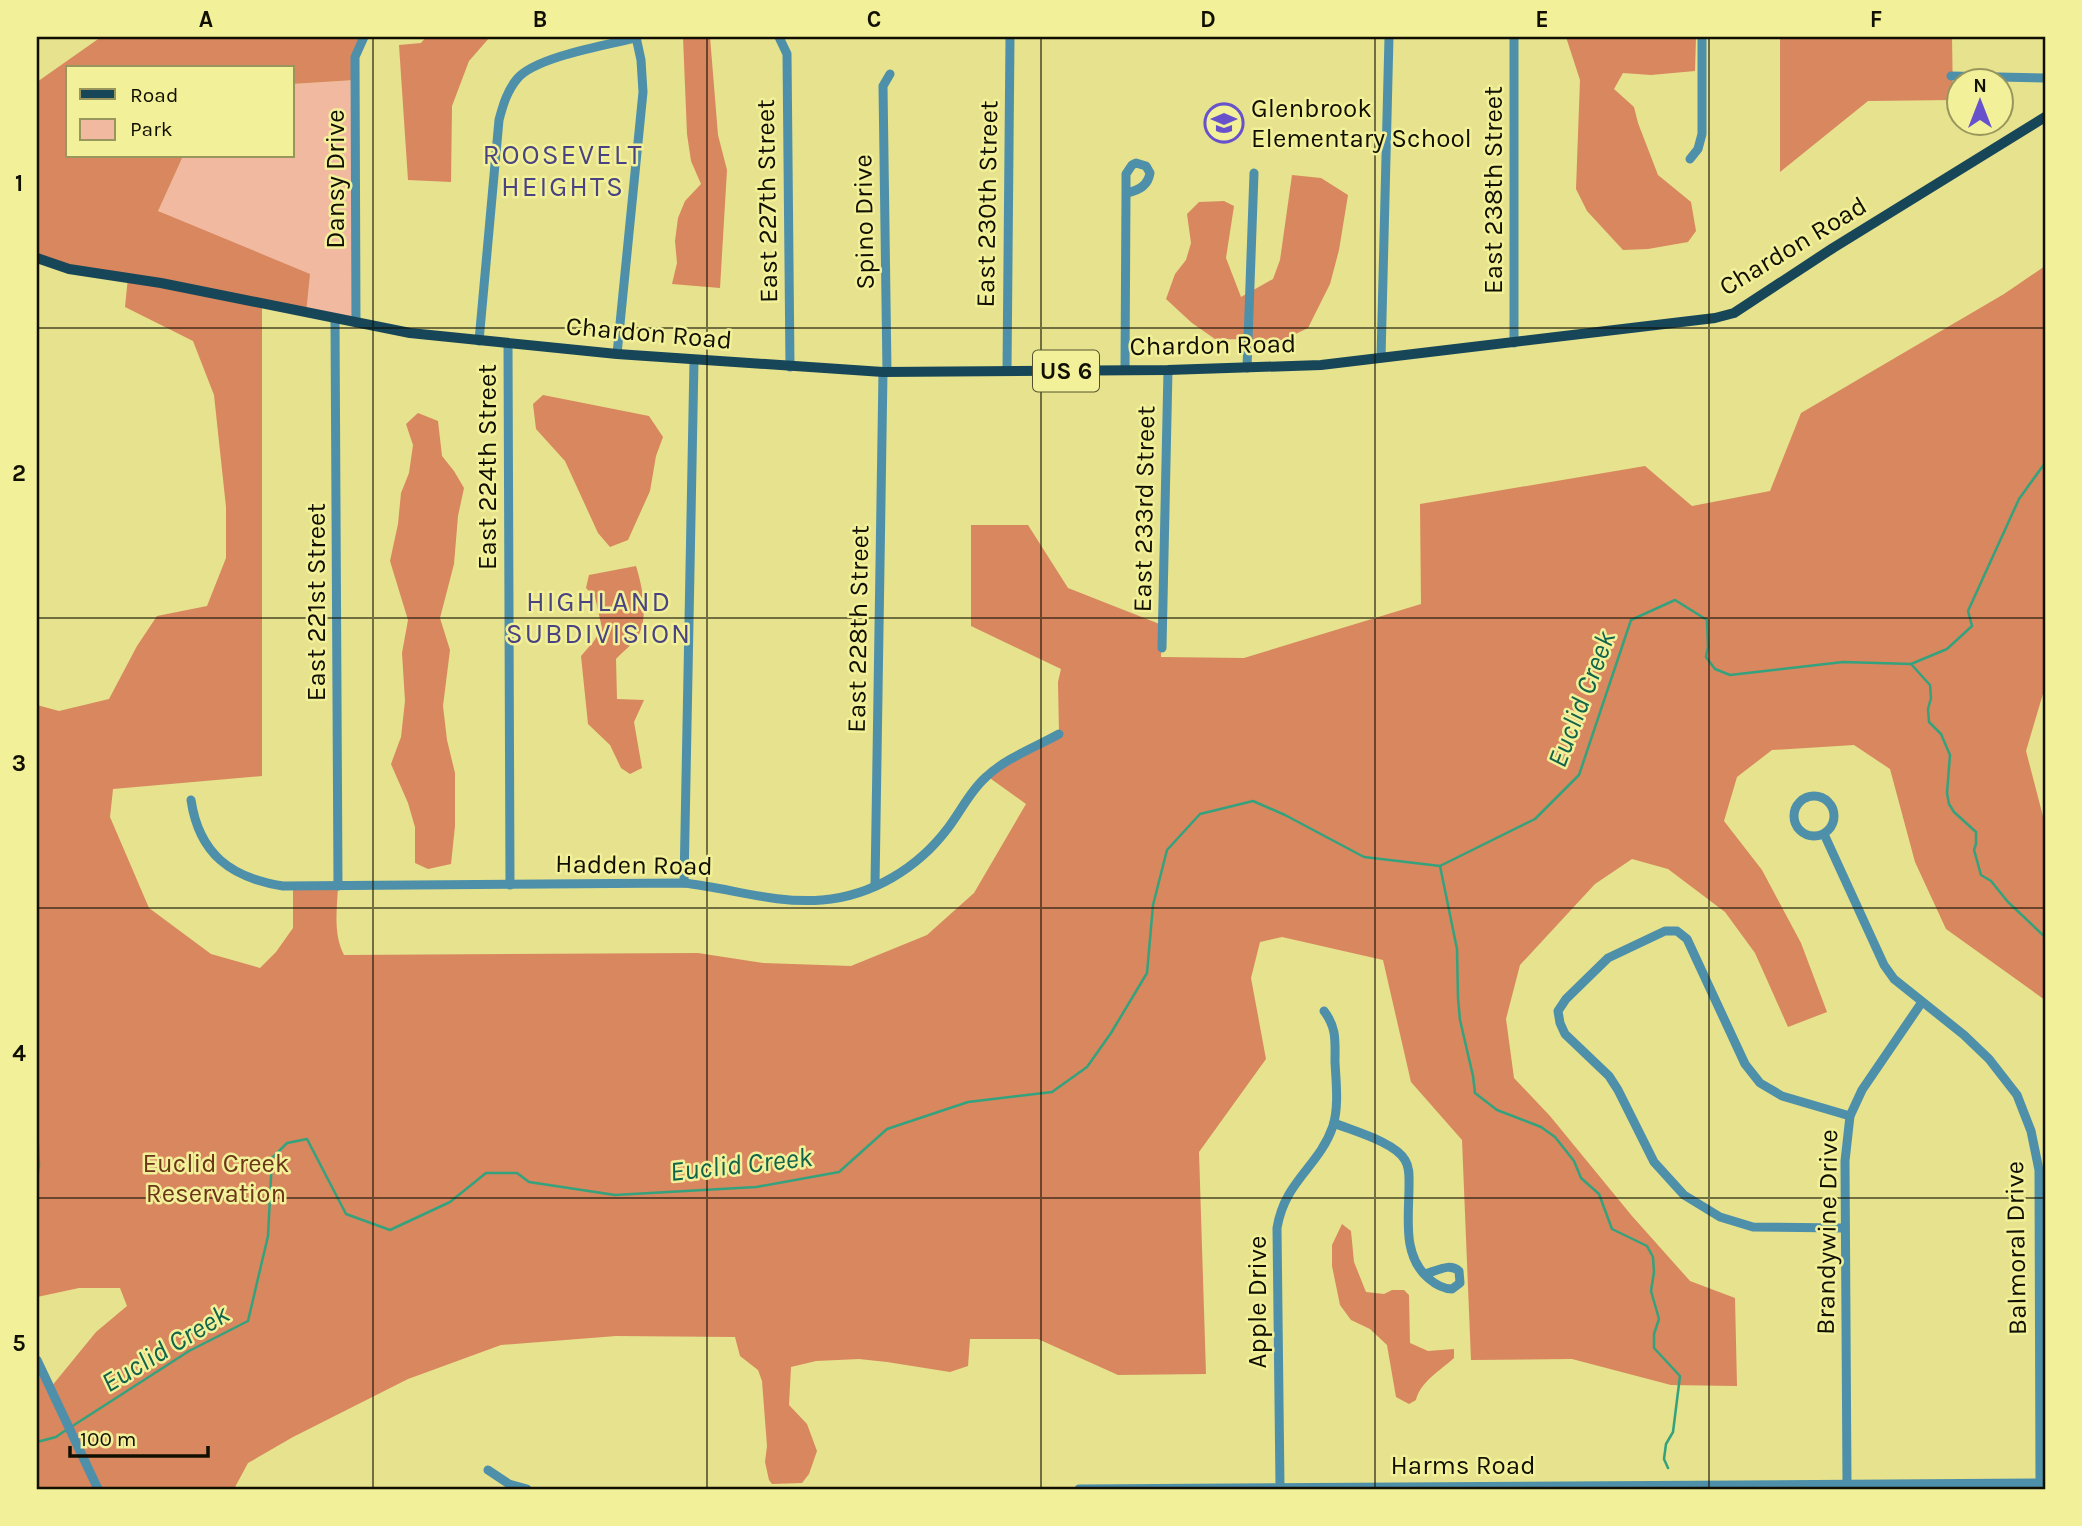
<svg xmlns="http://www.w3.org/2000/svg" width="2082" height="1526" viewBox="0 0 2082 1526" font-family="Karla,sans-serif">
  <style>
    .green { fill: #f1b99f }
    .forest { fill: #d8875f }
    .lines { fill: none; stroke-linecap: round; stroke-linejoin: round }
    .stream { stroke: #34a27d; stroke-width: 2.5 }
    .minor { stroke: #4e90aa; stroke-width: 9 }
    .major { stroke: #164658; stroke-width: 10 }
    .grid { fill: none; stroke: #100f00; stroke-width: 2; stroke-opacity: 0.55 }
    .labels { text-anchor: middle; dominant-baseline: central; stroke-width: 5; stroke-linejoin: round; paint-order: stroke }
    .shield { fill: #f3f09a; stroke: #54522e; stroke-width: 2 }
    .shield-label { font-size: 24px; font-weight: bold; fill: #100f00 }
    .poi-label { font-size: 26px; fill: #100f00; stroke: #f3f09a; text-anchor: start }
    .street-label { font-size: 26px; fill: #100f00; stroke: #f3f09a }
    .park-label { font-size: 26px; fill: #6a3518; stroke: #f3f09a }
    .neighbourhood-label { font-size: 28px; letter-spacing: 2px; fill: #4a4381; stroke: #f3f09a }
    .water-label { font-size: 28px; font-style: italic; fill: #11634a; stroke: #f3f09a }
    .neatline { fill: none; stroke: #100f00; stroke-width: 2.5 }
    .grid-label { font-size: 23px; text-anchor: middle; font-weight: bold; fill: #100f00 }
  </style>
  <rect width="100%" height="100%" fill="#e6e28d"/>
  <path class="green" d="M355,80L356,323L306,313L158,210L183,156H292V84Z"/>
  <g class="forest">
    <path d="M101,37H364L360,44L355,80L292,84V68H68V156H183L158,211L310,274L306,313L262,304V776L113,789L110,817L149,908L211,954L260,968L276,952L293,928V886H338C337,910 333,933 344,955L698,953L763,963L851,966L927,935L974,893L1026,804L987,776L1059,733L1058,682L1061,669L971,626V525H1028L1068,588L1162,625L1161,657L1244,658L1421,604L1420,504L1645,466L1692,506L1770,491L1801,413L2004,294L2045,266V687L2026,751L2045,824V1000L1946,929L1915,862L1890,769L1854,745L1772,750L1737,777L1724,821L1762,870L1801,943L1827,1012L1788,1027L1755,953L1725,912L1668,869L1632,859L1595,884L1520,965L1506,1019L1514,1078L1550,1116L1632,1216L1690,1281L1735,1298L1737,1386L1671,1385L1572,1359L1471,1360L1462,1140L1411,1082L1383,960L1282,937L1260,942L1251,978L1266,1059L1199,1152L1206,1374L1118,1375L1038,1339H970L968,1366L950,1372L887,1362L859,1359L816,1361L791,1367L789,1405L807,1424L817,1451L809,1474L802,1483L772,1484L769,1480L765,1462L767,1446L762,1381L758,1370L740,1356L735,1337L616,1336L501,1345L408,1379L293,1437L248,1463L234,1489H37V1360L51,1387L96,1332L127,1306L120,1288H79L37,1297V705L59,711L109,699L137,646L157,616L207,606L226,558V507L214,395L193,341L125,307L128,277L37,258V82Z"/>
    <path d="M426,37H490L469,61L452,106L451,182L408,180L399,45L421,43Z"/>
    <path d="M683,37H710L718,135L727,170L720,288L672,284L677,263L675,241L678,218L685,201L701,184L691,161L687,134Z"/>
    <path d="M1566,37H1696L1695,71L1651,75L1623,73L1614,89L1634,107L1638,123L1658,175L1691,202L1696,231L1688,242L1648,249L1623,250L1587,211L1576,189L1580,80Z"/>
    <path d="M1780,37H1952L1953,100L1868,101L1780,172Z"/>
    <path d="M1292,175L1321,178L1348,195L1339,250L1330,284L1308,328L1283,340L1215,339L1192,323L1166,299L1175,274L1186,260L1191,243L1187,214L1199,202L1224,201L1234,206L1226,258L1241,297L1273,279L1280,260Z"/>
    <path d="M543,395L649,416L663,437L656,456L650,491L628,540L610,547L598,533L565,461L536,429L533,404Z"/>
    <path d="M418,413L438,421L442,456L454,471L464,488L458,516L454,564L440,618L450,650L443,706L447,740L455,773V826L451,864L428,869L415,863V827L408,803L391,764L401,737L405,701L402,653L408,620L390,561L398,524L401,493L409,473L413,445L406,424Z"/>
    <path d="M636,566C642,585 650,621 636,639C631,646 622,652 616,659L617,699L644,700L634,722L642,768L630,774L621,768L610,745L588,724L581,656L594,641L602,628L595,597L586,588L589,575Z"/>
    <path d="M1342,1224L1351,1231L1354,1262L1366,1292L1384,1294L1392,1290H1404L1409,1295L1410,1343L1428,1351L1454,1349V1358C1441,1370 1420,1382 1416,1400L1409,1404L1396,1397L1387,1345L1370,1329L1351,1320L1340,1305L1332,1266V1245Z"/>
  </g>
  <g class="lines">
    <g class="stream">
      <path d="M1911,664L1930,685L1931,698L1928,709L1929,722L1941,734L1950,755L1947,793L1949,804L1954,812L1976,832V844L1974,850L1981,875L1991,881L2008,902L2045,937"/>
      <path d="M1440,866L1457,949L1458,998L1460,1020L1473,1076L1475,1093L1497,1110L1541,1127L1555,1137L1574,1161L1581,1178L1599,1194L1612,1229L1647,1246L1653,1257L1654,1272L1651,1291L1659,1319L1654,1334V1348L1680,1376L1673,1432L1666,1444L1664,1459L1668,1468"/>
      <path d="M37,1126L39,1166L37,1180"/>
      <path d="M71,1427L189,1351L248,1321L268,1236L272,1158L287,1143L307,1139L346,1214L390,1230L450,1202L486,1173H517L529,1182L615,1195L756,1187L839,1172L887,1129L968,1102L1052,1092L1087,1067L1111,1033L1147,973L1153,905L1167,850L1200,814L1253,801L1285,815L1364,857L1440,866L1535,819L1579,775L1631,620L1675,600L1707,620L1708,647L1706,657L1715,669L1730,675L1843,662L1911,664L1947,649L1972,626L1968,611L2019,499L2045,463"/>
      <path d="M37,1442L56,1437L66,1430"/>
    </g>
    <g class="minor">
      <path d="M779,37L787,54L790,367"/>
      <path d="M1514,37V343"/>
      <path d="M1951,76L2045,78"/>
      <path d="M1690,159L1698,149L1702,134V37"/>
      <path d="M335,319L338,886"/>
      <path d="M356,323L355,57L364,37"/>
      <path d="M479,341L499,120C503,105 507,91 517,79C535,57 607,45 636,38"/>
      <path d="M508,343L510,885"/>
      <path d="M617,354L643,92L641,60L636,37"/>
      <path d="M1381,358L1389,37"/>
      <path d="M1247,368L1254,173"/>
      <path d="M1125,370L1126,193V174L1132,165L1136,163L1146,166L1150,173C1148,186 1138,191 1126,193"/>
      <path d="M1007,371L1010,37"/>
      <path d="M887,372L883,86L890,74"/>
      <path d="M1162,648L1168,370"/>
      <circle cx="1814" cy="816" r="20"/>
      <path d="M191,800C199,854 231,878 283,886L684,883C730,888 775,904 822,900C872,896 918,868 948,828C961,811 970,791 986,777C1006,758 1036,747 1059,734"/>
      <path d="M1824,834L1884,965L1894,979L1964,1035L1989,1059L2017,1095L2031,1131L2039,1170L2040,1483"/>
      <path d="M684,883L694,360"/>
      <path d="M875,886L883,372"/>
      <path d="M1334,1123C1353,1131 1395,1142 1405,1160C1410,1168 1409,1177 1409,1186C1409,1218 1402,1255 1428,1278C1436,1285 1443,1289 1452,1289L1460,1283L1459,1271C1449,1262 1436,1272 1424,1274"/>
      <path d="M1844,1228L1753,1227L1720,1217L1684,1195L1654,1162L1618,1090L1609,1076L1565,1034L1560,1023L1558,1011L1566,999L1608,958L1665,931H1677L1687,939L1745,1064L1760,1083L1782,1096L1850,1116"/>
      <path d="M37,1360L98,1489"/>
      <path d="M488,1470L509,1484L527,1489"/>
      <path d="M1280,1487L1277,1228C1285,1180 1319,1167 1333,1126C1339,1106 1336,1082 1335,1062C1335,1041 1337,1028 1324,1011"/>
      <path d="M1849,1488L1847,1484L1845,1161L1850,1116L1862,1090L1922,1002"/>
      <path d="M1079,1489L2045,1483"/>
    </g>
    <path class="major" d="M37,258L69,269L161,283L410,333L617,354L883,372L1168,370L1321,365L1715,318L1734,313L1833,248L2045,117"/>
  </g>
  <path class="grid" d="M373,37V1489M707,37V1489M1041,37V1489M1375,37V1489M1709,37V1489M37,328H2045M37,618H2045M37,908H2045M37,1198H2045"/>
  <defs>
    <g id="school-ring" transform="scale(2.0125)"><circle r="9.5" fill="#f3f09a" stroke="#6752cc" stroke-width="1.5"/><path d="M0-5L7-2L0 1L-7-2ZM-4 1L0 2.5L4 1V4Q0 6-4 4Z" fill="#6752cc"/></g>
  </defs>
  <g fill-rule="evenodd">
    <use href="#school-ring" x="1224" y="123"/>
  </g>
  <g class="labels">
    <rect class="shield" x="1033" y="350.5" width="66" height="41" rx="5"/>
    <g class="shield-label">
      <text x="1066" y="371">US 6</text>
    </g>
    <g class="poi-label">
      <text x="1251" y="108">Glenbrook<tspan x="1251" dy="30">Elementary School</tspan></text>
    </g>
    <g class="street-label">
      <text transform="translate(335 179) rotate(-90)">Dansy Drive</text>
      <text transform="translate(1493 190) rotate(-90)">East 238th Street</text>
      <text transform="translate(767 201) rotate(-91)">East 227th Street</text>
      <text transform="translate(987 204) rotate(-89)">East 230th Street</text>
      <text transform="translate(864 222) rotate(-91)">Spino Drive</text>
      <text transform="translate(1793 246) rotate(-31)">Chardon Road</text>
      <text transform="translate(649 333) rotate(5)">Chardon Road</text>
      <text transform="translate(1213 345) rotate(-1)">Chardon Road</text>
      <text transform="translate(487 467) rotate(-90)">East 224th Street</text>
      <text transform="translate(1144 509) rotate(-89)">East 233rd Street</text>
      <text transform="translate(316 602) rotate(-90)">East 221st Street</text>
      <text transform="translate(858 629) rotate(-89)">East 228th Street</text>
      <text transform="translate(634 865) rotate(1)">Hadden Road</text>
      <text transform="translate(1827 1232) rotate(-89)">Brandywine Drive</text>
      <text transform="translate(2016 1248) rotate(-91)">Balmoral Drive</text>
      <text transform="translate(1257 1302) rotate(-90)">Apple Drive</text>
      <text x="1463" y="1465">Harms Road</text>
    </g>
    <g class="park-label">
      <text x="216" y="1163">Euclid Creek<tspan x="216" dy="30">Reservation</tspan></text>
    </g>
    <g class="neighbourhood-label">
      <text x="563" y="154">ROOSEVELT<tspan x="563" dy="32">HEIGHTS</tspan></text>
      <text x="599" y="601">HIGHLAND<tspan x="599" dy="32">SUBDIVISION</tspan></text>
    </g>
    <g class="water-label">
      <text transform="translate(1581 699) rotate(-69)">Euclid Creek</text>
      <text transform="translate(741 1164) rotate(-6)">Euclid Creek</text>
      <text transform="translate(165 1348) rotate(-31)">Euclid Creek</text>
    </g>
  </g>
  <rect width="2082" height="1526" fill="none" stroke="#f3f09a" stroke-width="77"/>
  <rect x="66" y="66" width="228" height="91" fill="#f3f09a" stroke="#98965c" stroke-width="2"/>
  <rect x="80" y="89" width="35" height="10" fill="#164658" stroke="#98965c" stroke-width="2"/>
  <text x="130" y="102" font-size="21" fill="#100f00">Road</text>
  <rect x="80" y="119" width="35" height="21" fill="#f1b99f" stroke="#98965c" stroke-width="2"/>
  <text x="130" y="136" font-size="21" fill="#100f00">Park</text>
  <g transform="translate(1980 102)"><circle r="33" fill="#f3f09a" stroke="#98965c" stroke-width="2"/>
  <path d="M0-5L12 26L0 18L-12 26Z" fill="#6752cc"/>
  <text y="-10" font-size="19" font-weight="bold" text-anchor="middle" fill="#100f00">N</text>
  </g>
  <path d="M70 1446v10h138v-10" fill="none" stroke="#100f00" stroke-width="3.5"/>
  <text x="80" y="1446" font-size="21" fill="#100f00" stroke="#f3f09a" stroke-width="5" paint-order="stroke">100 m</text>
  <rect x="38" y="38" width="2006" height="1450" class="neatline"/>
  <g class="grid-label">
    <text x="206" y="27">A</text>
    <text x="540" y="27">B</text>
    <text x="874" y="27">C</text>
    <text x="1208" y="27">D</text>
    <text x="1542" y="27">E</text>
    <text x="1876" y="27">F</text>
    <text x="19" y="191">1</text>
    <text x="19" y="481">2</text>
    <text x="19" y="771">3</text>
    <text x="19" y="1061">4</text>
    <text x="19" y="1351">5</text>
  </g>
</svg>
